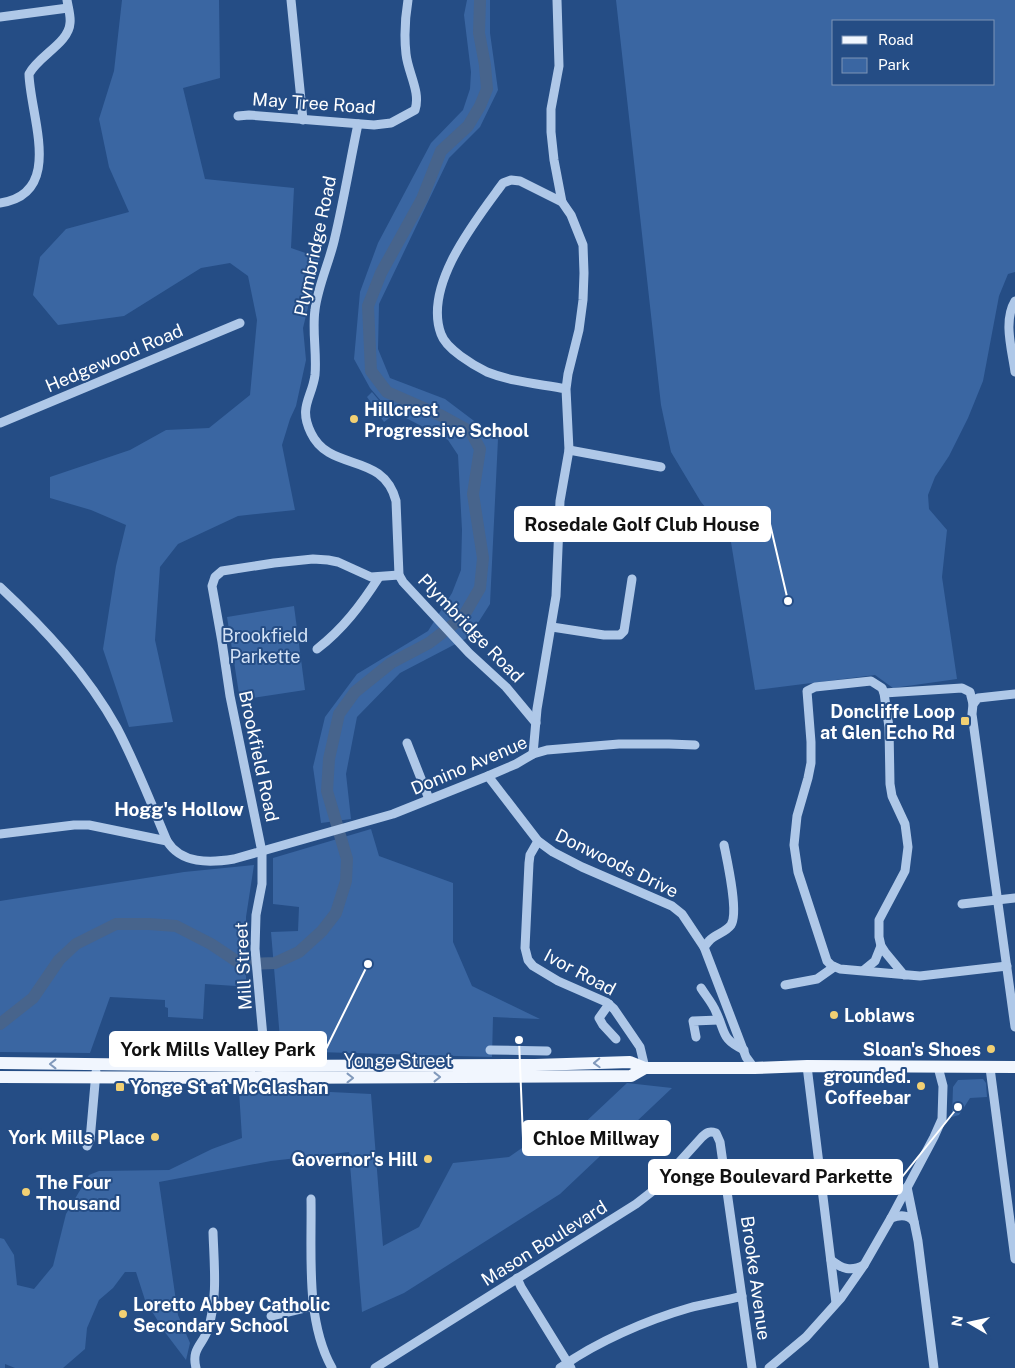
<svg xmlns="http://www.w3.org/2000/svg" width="1015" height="1368" viewBox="0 0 1015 1368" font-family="'Public Sans',sans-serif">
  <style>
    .green { fill: #3a66a2; fill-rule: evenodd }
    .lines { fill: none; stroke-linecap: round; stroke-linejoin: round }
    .river { stroke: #47648c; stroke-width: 12 }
    .minor { stroke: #afc8e8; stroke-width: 9 }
    .major { stroke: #f1f6fe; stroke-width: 12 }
    .oneway { stroke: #8199bb }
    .poi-dot { fill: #f2d073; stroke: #254d85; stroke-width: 2 }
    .labels { text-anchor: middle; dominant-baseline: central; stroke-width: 4; stroke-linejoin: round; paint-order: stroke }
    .street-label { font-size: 18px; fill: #fff; stroke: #254d85 }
    .poi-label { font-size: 18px; font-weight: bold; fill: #fff; stroke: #254d85; text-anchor: start }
    .park-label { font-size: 18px; fill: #d3e2f6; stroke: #254d85 }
    .neighbourhood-label { font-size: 19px; font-weight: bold; fill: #fff; stroke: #254d85 }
    .leader { fill: none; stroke: #fff; stroke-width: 2 }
    .callout-dot { fill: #fff; stroke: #254d85; stroke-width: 2 }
    .callout { fill: #fff; stroke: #fff; stroke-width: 2 }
    .callout-label { font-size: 19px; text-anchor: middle; font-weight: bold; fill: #111 }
  </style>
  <rect width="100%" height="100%" fill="#254d85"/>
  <g class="green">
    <path d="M122,0H219L220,78L183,88L205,179L294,188L291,248L320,258L303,328L306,360L296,406L290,419L282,445L295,510L238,516L178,544L160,567L155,640L173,722L129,727L103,649L116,566L126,525L91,510L50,498V477L130,450L166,430L209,428L250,395L257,320L248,276L230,263L201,268L124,316L58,325L33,295L40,257L66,229L129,212L109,167L99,119L114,71Z"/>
    <path d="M467,0H490V33L498,90L480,127L449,158L379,304L378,349L390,378L445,399L498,439L490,604L469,637L400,673L357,717L346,774L351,819L321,823L313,767L325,717L357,674L428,631L452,593L461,570L462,530L458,455L448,440L387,408L370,388L354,359L360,292L378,243L431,143L463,110L470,89L471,72L464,15Z"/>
    <path d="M616,0H1015V272L1008,274L999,296L983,381L968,418L949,456L935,477L928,495L929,509L947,530L942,577L957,679L893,688L875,675L755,690L730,536L701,502L671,452L661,405ZM994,21V84H834V21Z"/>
    <path d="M372,392L392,416L384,422L367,397Z"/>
    <path d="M294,606L305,690L240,700L227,617Z"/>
    <path d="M371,829L379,856L453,883V942L472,986L540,1019L493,1017L492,1057L281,1051L271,932L298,931L299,907L273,904V858Z"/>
    <path d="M254,865L246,917V981L236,986L205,984L203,1019L168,1017V1008L165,1007V1000L110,997L90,1053L0,1052V901L184,872Z"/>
    <path d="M983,1079L986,1083L987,1097L970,1098L959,1115L952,1117L953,1087L958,1080Z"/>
    <path d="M627,1083L672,1088L560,1194L404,1293L362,1312L349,1152L271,1161L159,1182L178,1315L190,1343L186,1360L164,1331L145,1300L136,1272H125L113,1288L99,1300L87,1328L85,1349L63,1368H15L5,1364V1368H0V1238L4,1239L14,1255L17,1285L34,1289L53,1266L66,1214L89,1175L99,1171L169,1170L212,1149L242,1138L239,1091L270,1089L371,1094L383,1246L419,1227L453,1163L509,1157L532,1141L577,1130Z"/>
  </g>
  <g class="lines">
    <path class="river" d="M0,1024L33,998L59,960L76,944L116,924H149L176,926L211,944L238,962L247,964L275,963L299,952L322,931L336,913L346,881L347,859L327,791L329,759L339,714L355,692L391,663L429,643L463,617L480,588L483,558L473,494L480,449L471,432L442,416L387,392L371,371L368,306L381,273L422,199L441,151L468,126L480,106L487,89L485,65L479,33L480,0"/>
    <g class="minor">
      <path d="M291,0L303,120"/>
      <path d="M557,0L559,66L551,109V132L554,160L562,202"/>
      <path d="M0,17L68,8"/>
      <path d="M238,116L249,115L374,125L391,123L415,110C421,92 408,73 406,54C404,36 405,18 408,0"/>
      <path d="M358,124C350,162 344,199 335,237C330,261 318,285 315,310C312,331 317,353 315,375C312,398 298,407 311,433C330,473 383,451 396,501L399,575L403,582L469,653L506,687L536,723"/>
      <path d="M0,203C65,194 30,116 29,74C38,56 69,43 70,23C71,16 68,7 67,0"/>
      <path d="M1015,301C1003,321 1012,350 1015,372"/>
      <path d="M0,423L240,323"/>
      <path d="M569,450L661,467"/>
      <path d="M0,587C45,629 87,674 117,728C136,764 151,803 167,841C181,864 210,863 234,859L393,814L488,776L516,764L533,754L547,750L619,744H669L695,745"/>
      <path d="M552,627L604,635H620L624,631L632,579"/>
      <path d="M317,649C343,629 361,605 379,577"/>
      <path d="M884,693L962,688L970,692L973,704L972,714L1015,1027"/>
      <path d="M973,704L978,698L1015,694"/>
      <path d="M407,743L429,799"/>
      <path d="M533,754L537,709L556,596L560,501L569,450L566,389L568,374L579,330L583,300L584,273L583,245L571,215L562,202L520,181L511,180L503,183C476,220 423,285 441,334C446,349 473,365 487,372C512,382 540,384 566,389"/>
      <path d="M488,776L538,841L553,852L582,867L672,906L682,914L704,947L746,1057L754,1068"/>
      <path d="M0,834L74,825H89L167,841"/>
      <path d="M538,841L530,855L529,863L525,948L528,960L533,966L558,981L606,1002L614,1009L640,1047L645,1068"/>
      <path d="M962,904L1015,898"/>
      <path d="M704,947C706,945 707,943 709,941C715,934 725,933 731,925C739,913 727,860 724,845"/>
      <path d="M864,970L875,961L881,946"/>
      <path d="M904,975L885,952L881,946L879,937V920L905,871L908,847L905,824L892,796L890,784L889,727L884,693L882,688L871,681L815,687L807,691L811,742V763L808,778L797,816L794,845L798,872L827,961L831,965L840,969L920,976L1007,966"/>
      <path d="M785,985L817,979L834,967"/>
      <path d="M701,988C706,996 713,1004 716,1012C726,1033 721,1039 744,1050"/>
      <path d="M609,1004L599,1018L603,1025L616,1039"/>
      <path d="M696,1037L693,1021L719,1020"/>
      <path d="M490,1050L547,1051"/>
      <path d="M807,1066L836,1303"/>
      <path d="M990,1068L1015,1259"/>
      <path d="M266,1070L255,949L256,915L262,884V852L230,696L222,642L212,586L215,577L222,571L274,563L313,559L328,560L338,562L371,577L399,575"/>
      <path d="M87,1146L90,1140L96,1072"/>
      <path d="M907,1187L918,1241L934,1368"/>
      <path d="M311,1199C312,1253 305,1320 332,1368"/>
      <path d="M891,1218C899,1215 909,1214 914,1222"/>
      <path d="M831,1260C842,1269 851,1272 864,1265"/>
      <path d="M517,1278L521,1287L571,1368"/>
      <path d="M271,1316L313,1306"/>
      <path d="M196,1368C191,1348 203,1345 208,1329C218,1298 214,1264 213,1232"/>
      <path d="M375,1368L636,1204L654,1190L702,1137C707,1132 710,1131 716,1133L720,1142L752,1368"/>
      <path d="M560,1368C596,1342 647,1320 689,1308C707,1303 725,1301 742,1296"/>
      <path d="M769,1368L806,1337L841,1298L864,1265L891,1218L934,1137L942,1119L943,1086L938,1067"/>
    </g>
    <g class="major">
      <path d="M0,1063L266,1066L535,1065L630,1062L645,1068H754L807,1066L1015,1067"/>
      <path d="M0,1077L257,1078L631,1076L645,1068"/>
    </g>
  </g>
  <defs><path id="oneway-chevron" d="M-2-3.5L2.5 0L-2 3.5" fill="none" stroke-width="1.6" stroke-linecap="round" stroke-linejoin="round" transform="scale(1.25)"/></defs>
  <g class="oneway">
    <use href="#oneway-chevron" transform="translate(597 1063) rotate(178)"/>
    <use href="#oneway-chevron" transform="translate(53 1064) rotate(-180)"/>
    <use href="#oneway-chevron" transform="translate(437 1077)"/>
    <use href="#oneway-chevron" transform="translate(350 1078)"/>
  </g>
  <g class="poi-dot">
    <circle cx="354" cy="419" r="5"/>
    <rect x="960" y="716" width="10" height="10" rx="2.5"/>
    <circle cx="834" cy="1015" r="5"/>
    <circle cx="991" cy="1049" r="5"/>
    <circle cx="921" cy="1086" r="5"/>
    <rect x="115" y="1082" width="10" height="10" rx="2.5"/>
    <circle cx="155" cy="1137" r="5"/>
    <circle cx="428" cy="1159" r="5"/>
    <circle cx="26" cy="1192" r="5"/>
    <circle cx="123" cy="1314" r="5"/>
  </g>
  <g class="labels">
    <g class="street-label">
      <text transform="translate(314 103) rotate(4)">May Tree Road</text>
      <text transform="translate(315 246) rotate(-78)">Plymbridge Road</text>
      <text transform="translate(114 358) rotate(-23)">Hedgewood Road</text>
      <text transform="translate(471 628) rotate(46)">Plymbridge Road</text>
      <text transform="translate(259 756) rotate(78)">Brookfield Road</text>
      <text transform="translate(469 765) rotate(-23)">Donino Avenue</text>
      <text transform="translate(617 863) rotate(26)">Donwoods Drive</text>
      <text transform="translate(243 966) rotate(-93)">Mill Street</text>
      <text transform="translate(580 972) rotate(28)">Ivor Road</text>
      <text x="398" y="1060">Yonge Street</text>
      <text transform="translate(544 1243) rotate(-32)">Mason Boulevard</text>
      <text transform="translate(756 1278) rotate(82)">Brooke Avenue</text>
    </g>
    <g class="poi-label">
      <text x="364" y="409">Hillcrest<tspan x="364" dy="21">Progressive School</tspan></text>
      <text x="955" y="711" text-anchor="end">Doncliffe Loop<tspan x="955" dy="21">at Glen Echo Rd</tspan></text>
      <text x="844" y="1015">Loblaws</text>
      <text x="981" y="1049" text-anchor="end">Sloan's Shoes</text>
      <text x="911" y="1076" text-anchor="end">grounded.<tspan x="911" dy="21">Coffeebar</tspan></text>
      <text x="130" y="1087">Yonge St at McGlashan</text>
      <text x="145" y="1137" text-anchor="end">York Mills Place</text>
      <text x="418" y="1159" text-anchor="end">Governor's Hill</text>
      <text x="36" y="1182">The Four<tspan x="36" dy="21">Thousand</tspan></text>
      <text x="133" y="1304">Loretto Abbey Catholic<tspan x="133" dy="21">Secondary School</tspan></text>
    </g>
    <g class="park-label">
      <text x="265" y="635">Brookfield<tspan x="265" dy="21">Parkette</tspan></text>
    </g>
    <g class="neighbourhood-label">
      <text x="179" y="809">Hogg's Hollow</text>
    </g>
  </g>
  <path class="leader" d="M788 601L770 524M368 964L326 1049M519 1040L523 1138M958 1107L902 1177"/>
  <g class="callout-dot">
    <circle cx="788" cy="601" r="5"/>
    <circle cx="368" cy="964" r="5"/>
    <circle cx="519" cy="1040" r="5"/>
    <circle cx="958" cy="1107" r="5"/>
  </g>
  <g class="callout">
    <rect x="515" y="507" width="255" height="34" rx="5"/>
    <rect x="110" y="1032" width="216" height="34" rx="5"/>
    <rect x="523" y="1121" width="147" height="34" rx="5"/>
    <rect x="649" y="1160" width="253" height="34" rx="5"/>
  </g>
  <g class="callout-label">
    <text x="642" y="531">Rosedale Golf Club House</text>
    <text x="218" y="1056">York Mills Valley Park</text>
    <text x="596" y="1145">Chloe Millway</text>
    <text x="776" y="1183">Yonge Boulevard Parkette</text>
  </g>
  <rect x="832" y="20" width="162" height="65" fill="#254d85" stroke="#7c94b6"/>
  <rect x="842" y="36" width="25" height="8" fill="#f1f6fe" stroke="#7c94b6"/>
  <text x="878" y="45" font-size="15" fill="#ffffff">Road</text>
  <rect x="842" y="58" width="25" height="15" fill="#3a66a2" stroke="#7c94b6"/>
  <text x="878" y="70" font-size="15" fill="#ffffff">Park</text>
  <g transform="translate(970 1323) rotate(279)" stroke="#254d85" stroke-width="4" paint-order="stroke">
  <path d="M0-4L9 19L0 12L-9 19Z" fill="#ffffff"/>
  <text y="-8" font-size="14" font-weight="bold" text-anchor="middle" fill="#ffffff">N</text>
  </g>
</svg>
